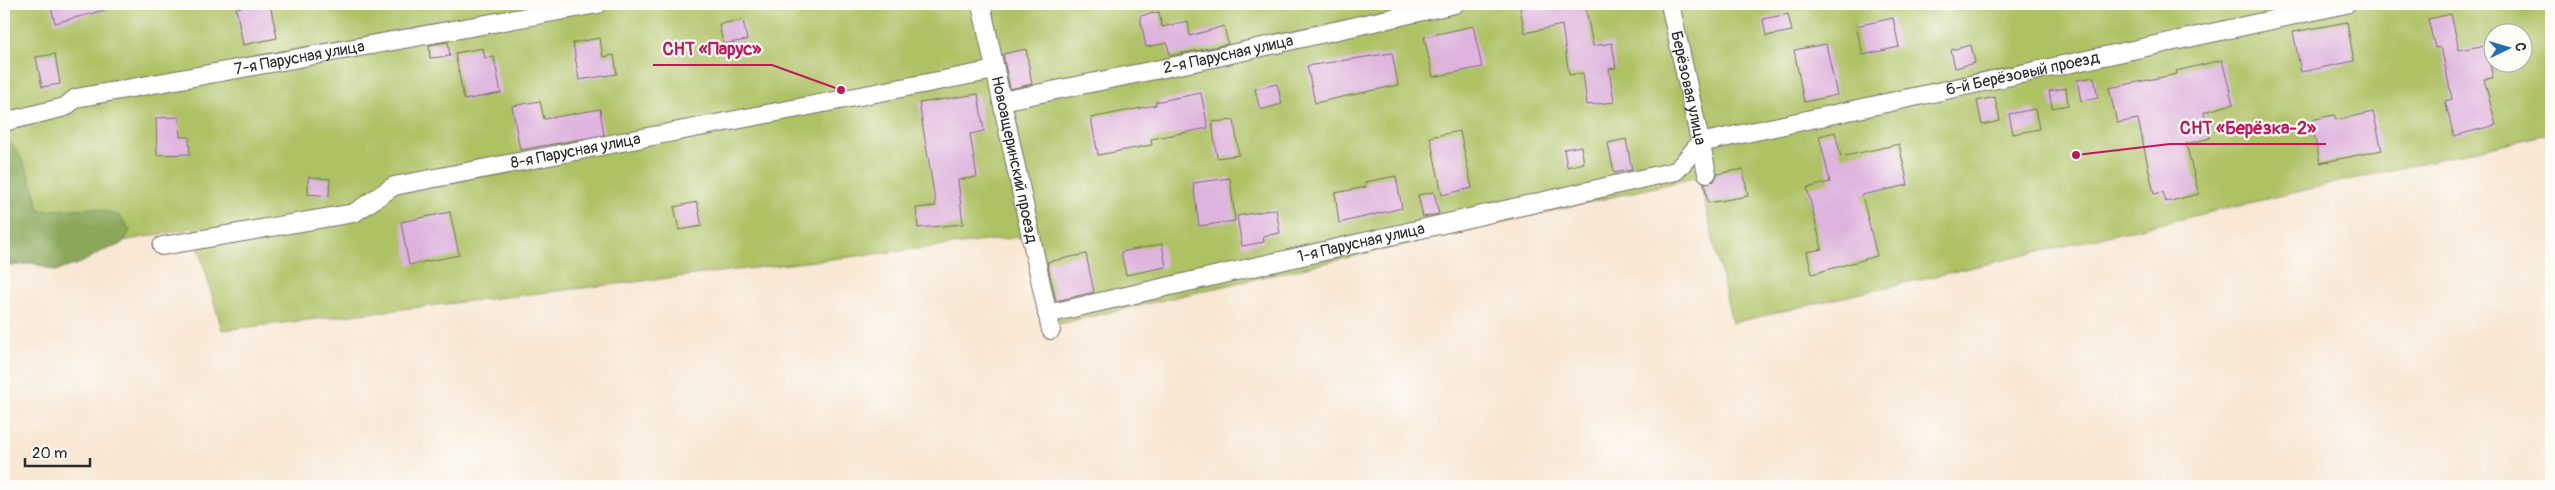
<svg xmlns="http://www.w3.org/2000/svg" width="2555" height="490" viewBox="0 0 2555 490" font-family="Pangolin,sans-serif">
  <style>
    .green { fill: #aec164; stroke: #6c7648; fill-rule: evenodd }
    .forest { fill: #8aa75a; stroke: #5a6942 }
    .building { fill: #deb3dd }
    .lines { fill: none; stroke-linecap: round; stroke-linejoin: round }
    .minor-casing { stroke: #736d66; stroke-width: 20 }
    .minor { stroke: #fff; stroke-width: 18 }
    .labels { text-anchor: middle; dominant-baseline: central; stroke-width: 4.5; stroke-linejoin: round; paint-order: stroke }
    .street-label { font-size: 16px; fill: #2b2b2b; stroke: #fdfcf7 }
    .leader { fill: none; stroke: #c2185b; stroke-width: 2 }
    .callout-dot { fill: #c2185b; stroke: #fdfcf7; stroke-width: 2 }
    .callout-label { font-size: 18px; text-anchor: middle; font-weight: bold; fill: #c2185b; stroke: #fdfcf7; stroke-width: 4.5; stroke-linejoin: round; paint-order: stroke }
  </style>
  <rect width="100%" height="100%" fill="#fdfcf7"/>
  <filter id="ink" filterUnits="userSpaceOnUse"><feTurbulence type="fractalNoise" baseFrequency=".02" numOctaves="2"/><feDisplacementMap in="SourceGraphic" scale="10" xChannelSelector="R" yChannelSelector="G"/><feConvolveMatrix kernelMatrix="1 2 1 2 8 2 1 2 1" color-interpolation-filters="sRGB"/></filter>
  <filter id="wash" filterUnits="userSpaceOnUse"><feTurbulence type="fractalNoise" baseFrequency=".0096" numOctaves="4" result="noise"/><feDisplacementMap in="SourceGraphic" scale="20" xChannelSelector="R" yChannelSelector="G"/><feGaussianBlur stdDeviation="1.12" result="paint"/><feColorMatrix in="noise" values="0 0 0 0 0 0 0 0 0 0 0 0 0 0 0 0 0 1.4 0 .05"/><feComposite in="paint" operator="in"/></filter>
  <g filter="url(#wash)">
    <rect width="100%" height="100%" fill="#f8e7d3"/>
    <path class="green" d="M4,4H2551V133L1732,323L1699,177L1050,326L1029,236L222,330L193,228L4,263ZM2492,32H2522V62H2492Z"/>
    <path class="forest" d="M4,137H6C24,158 34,183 39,211L95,208L120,216L130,231L122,244L100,252L81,263L55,271L33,263L4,267Z"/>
    <g id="blocks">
      <g class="building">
        <path d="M50,4H104L105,10L55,23Z"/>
        <path d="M257,4H270L277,38L243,45L236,8Z"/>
        <path d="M1539,4H1585L1593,46L1612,43L1616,68L1609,69L1614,102L1587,105L1583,73L1569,75L1562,25L1525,33L1520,8Z"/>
        <path d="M1159,12L1162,27L1188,21L1190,36L1224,26L1228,44L1170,56L1167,43L1146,47L1140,16Z"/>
        <path d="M1788,14L1792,31L1766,36L1763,19Z"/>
        <path d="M2451,14L2459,50L2486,45L2493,78L2484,79L2496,125L2454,136L2445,101L2452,99L2441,47L2435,48L2428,19Z"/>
        <path d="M1893,18L1899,47L1863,55L1856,26Z"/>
        <path d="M743,20L747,40L723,44L719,24Z"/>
        <path d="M2347,22L2354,61L2301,72L2293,32Z"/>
        <path d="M1473,26L1482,67L1433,77L1424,37Z"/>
        <path d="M600,38L603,57L614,55L617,74L579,80L573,43Z"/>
        <path d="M448,42L450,56L430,58L429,45Z"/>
        <path d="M1826,44L1837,95L1804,102L1794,50Z"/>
        <path d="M1971,45L1975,63L1955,68L1951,50Z"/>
        <path d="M483,48L485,58L494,57L501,93L464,100L455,53Z"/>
        <path d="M1026,49L1032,84L1010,89L1003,54Z"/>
        <path d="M1392,53L1398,85L1315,103L1307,66Z"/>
        <path d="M55,54L60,84L42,87L36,57Z"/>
        <path d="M2222,60L2233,104L2204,112L2210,138L2186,144L2199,194L2166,202L2163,192L2154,194L2138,119L2117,123L2109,88L2177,74L2176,71Z"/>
        <path d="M2094,77L2098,98L2081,101L2077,80Z"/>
        <path d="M1277,84L1282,104L1260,110L1255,89Z"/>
        <path d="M2066,88L2068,105L2052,108L2049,91Z"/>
        <path d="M1201,93L1208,128L1151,139L1152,145L1098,155L1091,118L1156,105L1155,102Z"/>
        <path d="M978,94L984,131L970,134L977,177L958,180L963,224L918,228L916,208L936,206L919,103Z"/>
        <path d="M1995,97L2000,121L1982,125L1977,101Z"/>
        <path d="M540,101L544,119L600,109L604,135L520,150L512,106Z"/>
        <path d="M2035,109L2039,129L2013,134L2009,114Z"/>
        <path d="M2373,112L2382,150L2320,163L2311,120L2334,115L2336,120Z"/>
        <path d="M179,117L180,137H189L190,154L157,155L156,118Z"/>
        <path d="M1234,120L1239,155L1217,158L1212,122Z"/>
        <path d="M1460,131L1472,188L1442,195L1430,137Z"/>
        <path d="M1835,132L1841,157L1899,144L1908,185L1862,195L1877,256L1812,274L1807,252L1822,249L1807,188L1830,182L1819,136Z"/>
        <path d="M1626,139L1632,170L1614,173L1608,143Z"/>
        <path d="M1581,146L1584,163L1567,167L1564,149Z"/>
        <path d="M1743,169L1748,196L1708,203L1704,183L1714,181L1717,174Z"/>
        <path d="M1396,176L1402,208L1339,223L1335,193L1366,187L1365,182Z"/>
        <path d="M308,177L330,179L329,196L308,194Z"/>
        <path d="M1230,178L1235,221L1199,226L1193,183Z"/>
        <path d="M1434,192L1439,214L1423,217L1418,195Z"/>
        <path d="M697,202L702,226L679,230L674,207Z"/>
        <path d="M1276,209L1280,233L1263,236L1264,242L1242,246L1237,216Z"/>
        <path d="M450,212L459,255L409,265L401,222Z"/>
        <path d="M1162,244L1166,267L1126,275L1121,252Z"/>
        <path d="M1086,254L1094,292L1056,301L1047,262Z"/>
      </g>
    </g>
  </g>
  <g filter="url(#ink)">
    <use href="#blocks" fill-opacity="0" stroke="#736d66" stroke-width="1"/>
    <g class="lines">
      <g class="minor-casing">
        <g id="minor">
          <path id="s1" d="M981,4L1051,330"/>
          <path id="s2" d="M1670,4L1707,173"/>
          <path id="s3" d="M1002,101L1204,60L1455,4"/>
          <path id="s4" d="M4,122L65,107L76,98L598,4"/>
          <path id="s5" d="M162,246L354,213L394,186L995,70"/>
          <path id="s6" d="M1047,314L1676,171L1700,143L2346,4"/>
        </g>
      </g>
      <use href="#minor" class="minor"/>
    </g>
  </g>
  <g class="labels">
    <g class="street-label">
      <text stroke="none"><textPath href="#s3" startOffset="231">2-я Парусная улица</textPath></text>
      <text stroke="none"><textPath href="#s4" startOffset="304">7-я Парусная улица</textPath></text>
      <text stroke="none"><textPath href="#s6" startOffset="1012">6-й Берёзовый проезд</textPath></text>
      <text stroke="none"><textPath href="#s2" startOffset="86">Берёзовая улица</textPath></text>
      <text stroke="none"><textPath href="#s5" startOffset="428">8-я Парусная улица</textPath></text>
      <text stroke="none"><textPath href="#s1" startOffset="159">Новоащеринский проезд</textPath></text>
      <text stroke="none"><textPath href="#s6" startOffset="322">1-я Парусная улица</textPath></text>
    </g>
  </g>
  <path class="leader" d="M841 90L772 65H653M2076 155L2170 144H2326"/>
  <g class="callout-dot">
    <circle cx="841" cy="90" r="5"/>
    <circle cx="2076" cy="155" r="5"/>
  </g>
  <g class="callout-label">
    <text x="712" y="55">СНТ «Парус»</text>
    <text x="2248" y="134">СНТ «Берёзка-2»</text>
  </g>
  <rect width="2555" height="490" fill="none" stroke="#fdfcf7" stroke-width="20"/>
  <g transform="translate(2508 48) rotate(85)"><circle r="24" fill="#fdfcf7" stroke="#a9a8a5"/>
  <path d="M0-4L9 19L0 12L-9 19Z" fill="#1f6fb2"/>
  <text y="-8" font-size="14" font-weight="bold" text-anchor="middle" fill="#2b2b2b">С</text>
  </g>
  <path d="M25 458v8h65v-8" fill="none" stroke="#2b2b2b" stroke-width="2.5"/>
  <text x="32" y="458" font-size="15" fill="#2b2b2b" stroke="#fdfcf7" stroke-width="4" paint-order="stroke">20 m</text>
</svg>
